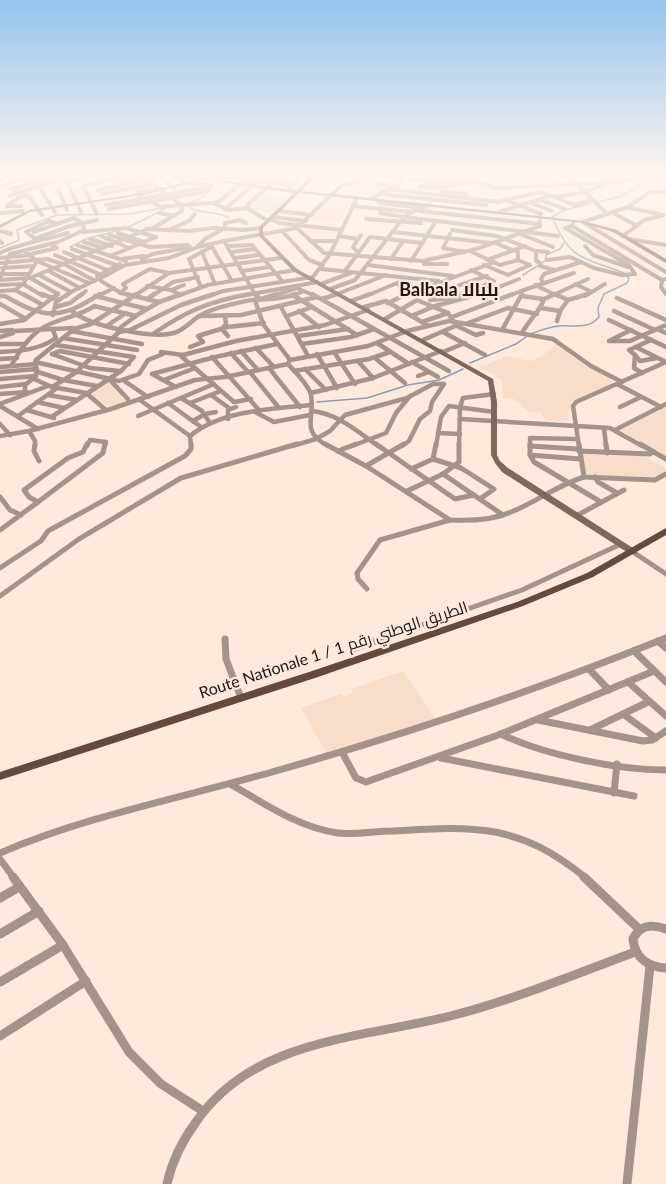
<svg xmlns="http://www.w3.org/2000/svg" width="666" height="1184" viewBox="0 0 666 1184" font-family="Lato,Cairo,sans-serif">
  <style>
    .built { fill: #f9ddcb }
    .green { fill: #d9e4bf }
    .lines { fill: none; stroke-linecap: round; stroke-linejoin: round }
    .stream { stroke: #889fb1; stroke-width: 1.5 }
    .street-far4 { stroke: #a3938a; stroke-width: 4 }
    .street-far3 { stroke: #a3938a; stroke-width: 4.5 }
    .street-far2 { stroke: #a3938a; stroke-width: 5 }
    .street-far1 { stroke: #a3938a; stroke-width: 7 }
    .street { stroke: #a3938a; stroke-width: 9 }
    .secondary { fill: #7f685b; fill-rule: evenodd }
    .primary { fill: #65493a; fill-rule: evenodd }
    .labels { text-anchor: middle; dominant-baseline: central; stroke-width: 5; stroke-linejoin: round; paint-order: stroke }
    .street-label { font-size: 16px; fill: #1d1612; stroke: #fee9dc }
    .far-district-label { font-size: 18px; font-weight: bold; fill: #1d1612; stroke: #fee9dc }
  </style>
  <rect width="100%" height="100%" fill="#fee9dc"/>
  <g class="built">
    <path d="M356,183L384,187L365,197L336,193L344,185Z"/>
    <path d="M333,197L352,198L343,217L339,222L312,220Z"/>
    <path d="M556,344L585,365L613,379L610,385L571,402L568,421L546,420L540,412H529L514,399L503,398L502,380L480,368L507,356L531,361L542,356Z"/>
    <path d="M106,382L111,384L130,400L112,409L89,394Z"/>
    <path d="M666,407V455L621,431Z"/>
    <path d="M582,452L643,456L666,468V472L655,478L588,474L584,473Z"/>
    <path d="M403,671L436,719L426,726L326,752L301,708L340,694L344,697L352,693V689Z"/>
  </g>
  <path class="green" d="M260,196L289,199L271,213L255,211L250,204Z"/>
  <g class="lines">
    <g class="stream">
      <path d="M546,183L548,176"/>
      <path d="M598,202L622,196L643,183L635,179"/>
      <path d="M191,203L204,196L212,184"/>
      <path d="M187,205C198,216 216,209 229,218"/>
      <path d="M552,217L564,210L590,204"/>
      <path d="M554,221C571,262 587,258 624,273"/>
      <path d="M129,227L165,209"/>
      <path d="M70,247L86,239L120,230"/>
      <path d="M0,248L19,240L17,230L57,215L130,214L162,208"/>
      <path d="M523,275L545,261L546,255L560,249L564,243"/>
      <path d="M530,334C539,331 549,327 558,326C574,325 588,330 599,317L598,308L604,294L627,283L629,279L627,276"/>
      <path d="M470,363L516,344L526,337"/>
      <path d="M317,402L367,398L408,385L439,380L463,369"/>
    </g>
    <g class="street-far4">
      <path d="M143,176L181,205L213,203L229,210L248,208"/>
      <path d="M159,176L175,188"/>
      <path d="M176,176L189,184"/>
      <path d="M218,176L292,185"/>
      <path d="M382,176L422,180L453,176"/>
      <path d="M460,176L494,188L622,182L639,176"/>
      <path d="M565,176L577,184L607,214"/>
      <path d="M661,176L666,179"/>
      <path d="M180,179L191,176"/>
      <path d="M0,180L8,176"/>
      <path d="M115,181L142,176"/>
      <path d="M65,183L89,177"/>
      <path d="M68,184L81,212"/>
      <path d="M282,184L291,176"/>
      <path d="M377,184L398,186L404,177"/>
      <path d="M422,185L420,187L437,188L474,182"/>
      <path d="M425,185L466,179"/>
      <path d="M0,186L32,176"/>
      <path d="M289,188L301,176"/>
      <path d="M58,189L67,210"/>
      <path d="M41,190L55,212"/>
      <path d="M98,190L163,176"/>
      <path d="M441,191L467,194"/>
      <path d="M539,191L574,205L592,200"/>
      <path d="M19,192L11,189L56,176"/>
      <path d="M666,192H650L628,207L583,222L666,272"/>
      <path d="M102,194L152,184"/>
      <path d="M380,194L486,205"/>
      <path d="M140,195L137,192L158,188"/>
      <path d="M9,196L69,176"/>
      <path d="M555,197L585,192L611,182L599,176"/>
      <path d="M371,199L389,189L499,202"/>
      <path d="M375,199L380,203L422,208"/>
      <path d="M506,200L541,214"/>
      <path d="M541,200L565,209"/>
      <path d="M150,201L161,207L181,205L182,211L153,228"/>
      <path d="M497,202L541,192"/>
      <path d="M213,203L221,200L243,181"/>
      <path d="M531,203L552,211"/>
      <path d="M106,205L208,187"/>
      <path d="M21,206H7L20,197L28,195L42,215"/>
      <path d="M353,206L412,212"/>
      <path d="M629,208L660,214"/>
      <path d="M109,209L209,191L208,187L211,185L192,183"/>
      <path d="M225,209L264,176"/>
      <path d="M279,211L312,215"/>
      <path d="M420,211L540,224"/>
      <path d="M499,212L550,196"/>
      <path d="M0,213L23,211"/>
      <path d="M159,213L175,216"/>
      <path d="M380,213L405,217"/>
      <path d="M613,213L637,226"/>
      <path d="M97,214L83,186L120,176"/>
      <path d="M273,217L306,221"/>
      <path d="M405,217L558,236"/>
      <path d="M270,219L279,223L342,230"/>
      <path d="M366,219L421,223"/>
      <path d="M268,221L250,210L247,205L280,176"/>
      <path d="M573,224L572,226L662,280L666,279"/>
      <path d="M297,228L324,253L423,261L476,249L540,226V217"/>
      <path d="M146,229L189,231L213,228L244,230L261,228"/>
      <path d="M171,229L189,221L195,214"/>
      <path d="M452,230L497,236L536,251L548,252"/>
      <path d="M0,231L11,234"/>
      <path d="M83,232L126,228L156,237"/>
      <path d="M283,232L309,260L323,265"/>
      <path d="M393,232L491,243"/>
      <path d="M118,233L144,242"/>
      <path d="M450,234L443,248L465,252"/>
      <path d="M520,234L553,247"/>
      <path d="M109,235L150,247L188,245"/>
      <path d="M101,236L129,248"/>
      <path d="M339,236L358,239"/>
      <path d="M623,236L644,220L664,215"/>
      <path d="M34,239L70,226L97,220"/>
      <path d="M36,239L26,232L49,221L58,224"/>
      <path d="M90,239L112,246"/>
      <path d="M629,239L666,245"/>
      <path d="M0,241L2,243"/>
      <path d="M310,241H336"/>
      <path d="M84,242L103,248"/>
      <path d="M495,243L518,252V260"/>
      <path d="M77,245L126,261"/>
      <path d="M211,245L232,281"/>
      <path d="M198,246L205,239L225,228V223L240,220L246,223"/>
      <path d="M228,246L252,245L283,282"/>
      <path d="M585,246L593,255L628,267"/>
      <path d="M72,249L116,265"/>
      <path d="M470,251L500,265L518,260L530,265"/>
      <path d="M536,251V261L539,262"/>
      <path d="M64,252L107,270"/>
      <path d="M202,252L215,284"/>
      <path d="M231,252L255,249"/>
      <path d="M0,253C21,243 45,240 68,233"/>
      <path d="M358,253L353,247L361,235"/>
      <path d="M31,254L57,248L51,244"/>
      <path d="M55,255L99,274"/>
      <path d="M110,256L156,237"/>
      <path d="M0,258L31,255"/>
      <path d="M235,258L259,255"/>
      <path d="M121,259L144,256"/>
      <path d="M142,259L153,254L190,247"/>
      <path d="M391,259L403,241"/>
      <path d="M487,260L525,246"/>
      <path d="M547,260L570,257L594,268L622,275L635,274L629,265L565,228L572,226"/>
      <path d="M37,261L89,283"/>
      <path d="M411,261L436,221"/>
      <path d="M0,263L47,259L66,265L95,281"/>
      <path d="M424,264H447"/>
      <path d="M368,265L453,276"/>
      <path d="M484,265L508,275L530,265"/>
      <path d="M540,266L554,270"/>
      <path d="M2,268L34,266"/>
      <path d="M321,269L439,281"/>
      <path d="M49,271L78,287"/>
      <path d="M242,271L269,267"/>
      <path d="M345,271L370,237L423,243"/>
      <path d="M1,274H29"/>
      <path d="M39,275L71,292L100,278L97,276L120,264"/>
      <path d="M0,278L10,254L58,242L84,230L83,223L74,218L34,232"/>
      <path d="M32,279L30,278L148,229"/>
      <path d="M32,279L58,294L56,296"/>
      <path d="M0,280L29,278"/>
      <path d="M662,280L661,287L666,294"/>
      <path d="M543,282L541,279L544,274L581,262"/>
      <path d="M321,284L351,273"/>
      <path d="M397,284L413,291"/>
      <path d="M575,284L590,291"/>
      <path d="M0,285L23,284L43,296"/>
      <path d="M535,285L558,296"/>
      <path d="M147,286L171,290L179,294"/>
      <path d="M201,287L189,259L211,247"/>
      <path d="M330,289L355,280L401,221L408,214L429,205"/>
      <path d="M15,290L23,284L37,261L24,251"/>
      <path d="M171,290L184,285"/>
      <path d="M415,290L430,295L487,276"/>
      <path d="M0,291L15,290L26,296"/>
      <path d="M120,293L126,288L123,284L150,269L169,273L281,258"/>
      <path d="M66,296L71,292"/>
      <path d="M80,296L86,291"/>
      <path d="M98,296L114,288"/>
      <path d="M132,296L121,293L101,281V278L125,265L169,258L198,247L224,241"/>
      <path d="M134,296L169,273"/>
      <path d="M152,296L173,282L198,277"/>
      <path d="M177,296L208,285L295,270"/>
      <path d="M209,296L223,291L313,277L330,254L357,198"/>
      <path d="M241,296L317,282"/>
      <path d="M256,296L224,241L297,228L331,195"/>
      <path d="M272,296L297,288L315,296"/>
      <path d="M292,296L302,292"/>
      <path d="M332,296L386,275"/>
      <path d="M366,296L409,278"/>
      <path d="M404,296L492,263"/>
      <path d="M458,296L494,281L471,270"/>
      <path d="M476,296L519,279"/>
      <path d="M509,296L521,291"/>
      <path d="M522,296L521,291L574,273"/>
      <path d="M551,296L588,279"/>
      <path d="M585,296L605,284"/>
    </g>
    <g class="street-far3">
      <path d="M41,294L59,300"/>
      <path d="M126,294L159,302"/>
      <path d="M255,294L260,299"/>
      <path d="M312,294L449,371"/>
      <path d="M427,294H433"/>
      <path d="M555,294L568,300"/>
      <path d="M293,295L357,335"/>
      <path d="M0,296H5C46,320 61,319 100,294"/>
      <path d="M95,296L147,309"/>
      <path d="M522,296L543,299"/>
      <path d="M617,298L666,320"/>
      <path d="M147,299L154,294"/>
      <path d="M322,299L337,294"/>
      <path d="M258,300L277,294"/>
      <path d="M430,300L452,298L462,294"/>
      <path d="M351,301L370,294"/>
      <path d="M256,303L263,324L290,360L288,364C295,372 309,385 311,395C315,420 300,431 328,446"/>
      <path d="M388,303L407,294"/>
      <path d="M0,304L26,319"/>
      <path d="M43,305L58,294"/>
      <path d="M94,306L136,316"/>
      <path d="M55,307L70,303L82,294"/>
      <path d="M281,307L308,356"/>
      <path d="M364,307L386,301L427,325"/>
      <path d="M541,308L560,311L568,300L588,294"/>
      <path d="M72,311C89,326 152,339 174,333C184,330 192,320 201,315C213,308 232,304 246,301C265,298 275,301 296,294"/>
      <path d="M299,311L319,327"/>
      <path d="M614,311L655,330"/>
      <path d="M53,315L56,302L68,294"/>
      <path d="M137,315L159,302L182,294"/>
      <path d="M199,316L241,315L317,297"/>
      <path d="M225,316L226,324L222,329L228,336"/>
      <path d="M287,316L312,307"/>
      <path d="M411,316L435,306L480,294"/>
      <path d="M452,317L513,294"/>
      <path d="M385,319L417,300L448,313L454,322"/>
      <path d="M609,320L666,347"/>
      <path d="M557,321L560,311"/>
      <path d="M422,322L448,313"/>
      <path d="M468,323L508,308L537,314"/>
      <path d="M0,324L24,320L43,305L23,294"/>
      <path d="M108,325L126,313"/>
      <path d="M457,326L476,335L483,333"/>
      <path d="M121,327L136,316"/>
      <path d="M657,329L666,333"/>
      <path d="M502,330L522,294"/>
      <path d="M631,330L609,341H630L666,325"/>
      <path d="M0,331L12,330"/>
      <path d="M14,331L73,328"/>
      <path d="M71,331L142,344"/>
      <path d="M443,332L485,355"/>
      <path d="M522,333C529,320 539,313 544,299L555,294"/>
      <path d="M153,334C186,311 210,301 250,294"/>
      <path d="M298,336L348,329"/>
      <path d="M0,337L13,333V331"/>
      <path d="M63,338L137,350"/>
      <path d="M423,340L462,323"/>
      <path d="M377,343L409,364"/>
      <path d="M0,344H24"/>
      <path d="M302,344L351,337L374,329"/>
      <path d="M190,347L203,342L198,336L227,327L264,323"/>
      <path d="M636,347L666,362"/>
      <path d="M256,348L274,367"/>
      <path d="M241,351L258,370"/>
      <path d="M0,352C20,351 39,350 56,338L53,330"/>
      <path d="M161,352L183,355L236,341L325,325L368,310"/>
      <path d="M334,352L355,384"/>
      <path d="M443,352L465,343"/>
      <path d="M231,353L248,372"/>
      <path d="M52,354L60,351L129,364"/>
      <path d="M52,354L90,368L120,371"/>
      <path d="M317,354L337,388"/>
      <path d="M635,355L640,361L657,358"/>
      <path d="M181,356L234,402L251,399"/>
      <path d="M212,357L259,410"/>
      <path d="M375,358L405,383"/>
      <path d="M0,359L17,358"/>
      <path d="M290,360L368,346L407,331L449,321L553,339L591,366L622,382"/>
      <path d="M358,361L373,378"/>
      <path d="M35,362L119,381L139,374L148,360L163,354"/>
      <path d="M412,362L438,377"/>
      <path d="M11,366C20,350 32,331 50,324C68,316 76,317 95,306"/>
      <path d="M0,367L37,364"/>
      <path d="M269,368L300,407"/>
      <path d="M305,369L326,390"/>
      <path d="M294,371L369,359L390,352"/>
      <path d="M0,372L37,369"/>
      <path d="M38,372L63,380L97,386"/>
      <path d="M250,372L279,408"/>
      <path d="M642,373L634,368L635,355L629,350L651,340"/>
      <path d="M152,374L215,357L277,344"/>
      <path d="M152,374L176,387"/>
      <path d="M418,376L429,372"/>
      <path d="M0,379L36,376"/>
      <path d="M34,379L52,387L86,393L106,410"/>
      <path d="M110,380L128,399"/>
      <path d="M123,380L148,397"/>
      <path d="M164,380L195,368"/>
      <path d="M617,384L661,407"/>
      <path d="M0,387L26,384"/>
      <path d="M52,387L75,373L119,332L130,330L181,305L214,294"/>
      <path d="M25,391V385L36,376V360L74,329L91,324L137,294"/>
      <path d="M311,393L373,378L441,351"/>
      <path d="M0,394L27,392"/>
      <path d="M48,395L77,400"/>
      <path d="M211,395L229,408"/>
      <path d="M181,398L202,411L210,423"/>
      <path d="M140,400L190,436"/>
      <path d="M37,402L64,408"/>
      <path d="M168,403L201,427"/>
      <path d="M190,403L221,391"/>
      <path d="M0,404L48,386"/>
      <path d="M0,406L38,429"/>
      <path d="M620,407L641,397"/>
      <path d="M27,410L54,418"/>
      <path d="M311,411C337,413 357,431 378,446"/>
      <path d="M255,412L274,422L310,415"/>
      <path d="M18,416L57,388"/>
      <path d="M53,416L121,371L134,357L56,345"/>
      <path d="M138,416L214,384"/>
      <path d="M228,419V410L236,407"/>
      <path d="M460,419L610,428L642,446"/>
      <path d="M193,421L205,414L216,412"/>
      <path d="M0,424L10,435"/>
      <path d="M604,428L606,446"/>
      <path d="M615,430L666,404"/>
      <path d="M29,431L35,441V446"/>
      <path d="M438,433L460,434"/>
      <path d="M0,436L29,431L111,409L195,380L225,377L288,364"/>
      <path d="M87,446L90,440L106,442L105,446"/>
      <path d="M191,446L190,436C221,410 272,409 311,405"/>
      <path d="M292,446L316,439L330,431L345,415L407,398L433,384H444L432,402L430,411L420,419L409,441L402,446"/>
      <path d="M352,446L386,433L396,413L410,396"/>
      <path d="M436,446L441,417L449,406L494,412"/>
      <path d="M459,446L460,407L463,398L494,394"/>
      <path d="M530,446V438L576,439"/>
      <path d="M579,446L573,406L576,402L666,362"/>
    </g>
    <g class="street-far2">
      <path d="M35,444L34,451L39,461"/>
      <path d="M325,444L366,466L450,520C469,521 493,520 511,512C537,502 557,485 584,477"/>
      <path d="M376,444L455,499L474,495"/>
      <path d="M530,444V455L534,462L601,502"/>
      <path d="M579,444L584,477L655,480L666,474"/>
      <path d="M606,444L607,453"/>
      <path d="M640,444L666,459"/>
      <path d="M530,446L578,449"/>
      <path d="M338,451L356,444"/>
      <path d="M579,451L650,454L653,452"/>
      <path d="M530,455L580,459"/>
      <path d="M433,459L461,468L494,489L480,499"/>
      <path d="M366,466L404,444"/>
      <path d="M411,469L433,459L436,444"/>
      <path d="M443,474L503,515"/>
      <path d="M595,477L598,482L617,493"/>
      <path d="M407,491L443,474L459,462V444"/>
      <path d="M0,497L10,510L21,515"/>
      <path d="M38,502L29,497L24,490L68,458L83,452L87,444"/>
      <path d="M38,502L103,453L105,444"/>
      <path d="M576,516L624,490"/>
      <path d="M0,530L38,502"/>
      <path d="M633,552L666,574"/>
      <path d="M0,568L41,541L48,531L185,456L191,449V444"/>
      <path d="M367,589L358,579L357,573L380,540L450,520"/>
      <path d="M0,596L79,539L181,478L297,444"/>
      <path d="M390,636L522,590L621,544"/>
    </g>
    <g class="street-far1">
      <path d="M225,639L226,659L241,698"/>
      <path d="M658,641L666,648"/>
      <path d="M352,649L394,635"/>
      <path d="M634,651L666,682"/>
      <path d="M589,669L609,690"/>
      <path d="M628,682L666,716"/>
      <path d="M623,714L656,738"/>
      <path d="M538,720L643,741L652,740L666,731"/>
      <path d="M590,730L648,702"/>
      <path d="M501,734C544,755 618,770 666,770"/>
      <path d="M342,752L356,778L366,782L501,734L654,671"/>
      <path d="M441,758L634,796"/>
      <path d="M230,784C264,803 299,828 338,833C356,835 375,831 393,831C474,826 519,823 586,878"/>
      <path d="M614,793L617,764"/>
      <path d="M0,853C89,815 186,797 279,770C410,733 539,689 666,638"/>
      <path d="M0,859L14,878"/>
    </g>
    <g class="street">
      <path d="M13,877L63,945L129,1052L161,1084L203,1111"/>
      <path d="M584,877L639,929"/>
      <path d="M0,898L19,887"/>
      <path d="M666,929C652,924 640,924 633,939C635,958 648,967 666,968"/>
      <path d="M0,934L39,911"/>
      <path d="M0,982L63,945"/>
      <path d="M0,1036L86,981"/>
      <path d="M167,1184C172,1161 182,1141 196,1122C255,1036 366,1039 458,1014C518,998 576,974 635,952"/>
      <path d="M627,1184L650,966"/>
    </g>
    <path class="secondary" d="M209,176H218L220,180L297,190L311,176H316L301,191L330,194L341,184L360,180L364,176H369L363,182L344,186L334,194L583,221L617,230L666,259V263L664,262L613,232L583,223L299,193L263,228V235L297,269L493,379L497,402V455L500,461L508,468L636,550L637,552L636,554H630L502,472L495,463L491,455V402L488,381L293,271L259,236V227L294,193L219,182L213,178L143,195L30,212L0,228V225L29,210L143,193Z"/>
    <path class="primary" d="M666,528V535L593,577L523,606L315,678L0,780V772L309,672L517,602L587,573Z"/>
  </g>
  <linearGradient id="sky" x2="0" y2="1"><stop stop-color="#94c3ed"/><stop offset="0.51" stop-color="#fff5ef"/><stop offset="1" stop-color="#fff5ef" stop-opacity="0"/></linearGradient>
  <rect width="666" height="342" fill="url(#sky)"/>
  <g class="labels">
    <g class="street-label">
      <text transform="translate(333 649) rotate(-18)">Route Nationale 1 / الطريق الوطني رقم 1</text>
    </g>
    <g class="far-district-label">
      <text x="449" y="289">Balbala بلبالا</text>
    </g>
  </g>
</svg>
